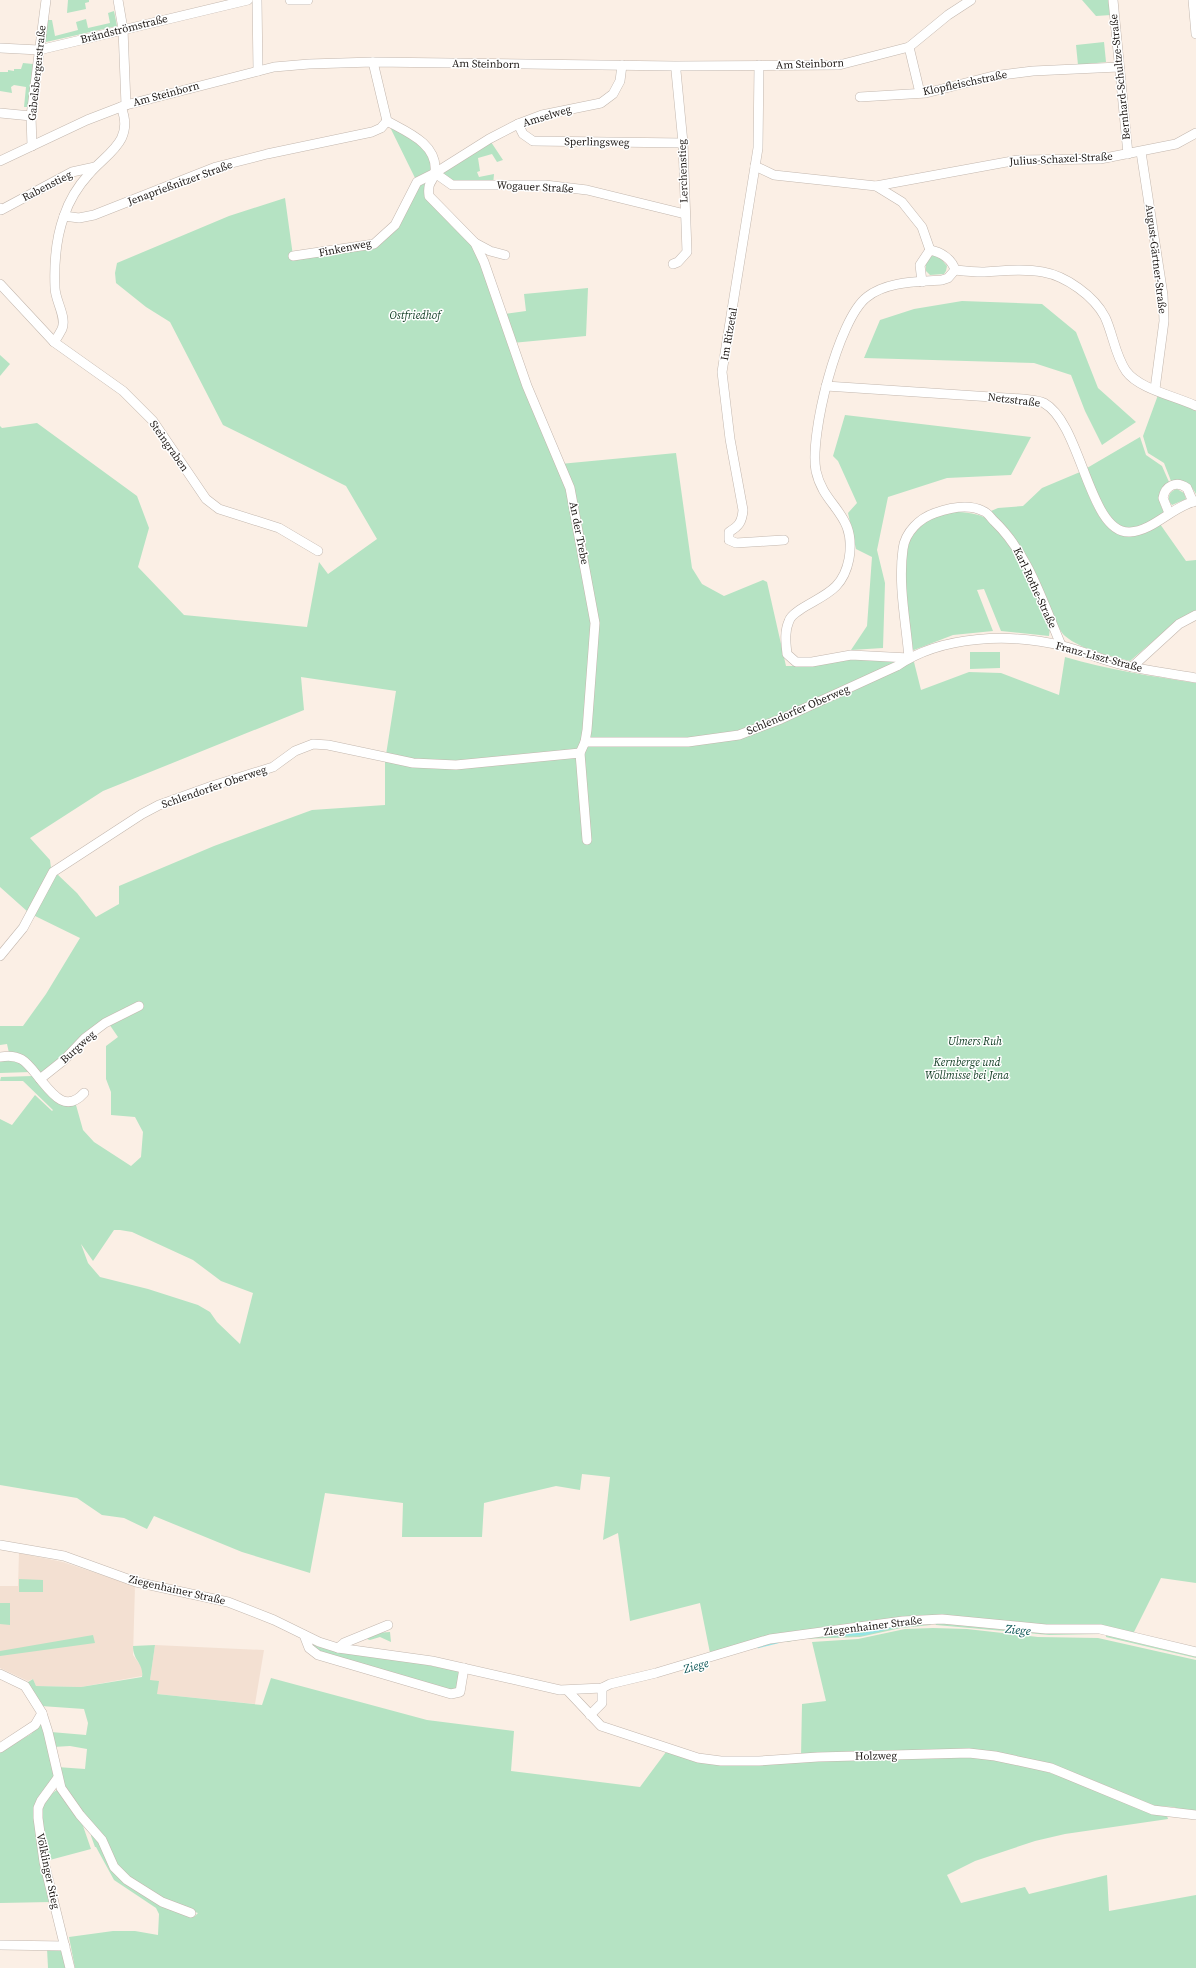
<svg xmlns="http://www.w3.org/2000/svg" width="1196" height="1968" viewBox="0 0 1196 1968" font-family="'Source Serif 4',serif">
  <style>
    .built { fill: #f3e0d2 }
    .green { fill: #b5e3c3; fill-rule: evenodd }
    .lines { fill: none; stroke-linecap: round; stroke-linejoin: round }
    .stream { stroke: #95e5e6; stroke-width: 2.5 }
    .minor-casing { stroke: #c3b7ae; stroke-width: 10 }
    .minor { stroke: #fff; stroke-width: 9 }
    .labels { text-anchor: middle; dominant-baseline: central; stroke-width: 3; stroke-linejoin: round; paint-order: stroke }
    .street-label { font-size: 11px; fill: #1f1a17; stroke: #fff }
    .park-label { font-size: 11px; font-style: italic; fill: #0b371e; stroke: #fff }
    .water-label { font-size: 12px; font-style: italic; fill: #075252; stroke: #fff }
  </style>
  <rect width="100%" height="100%" fill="#fbefe5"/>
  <g class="built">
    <path d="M19,1553L63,1562L135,1586L133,1655L143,1669L142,1676L81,1687L36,1686L33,1679L28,1681L0,1668V1586H18Z"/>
    <path d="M155,1645L264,1650L255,1704L157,1694L150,1680Z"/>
  </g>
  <g class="green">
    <path d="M68,0H89V2L85,3L86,9L67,13Z"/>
    <path d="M1082,0H1108L1111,15L1096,16Z"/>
    <path d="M114,11L117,26L46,42L44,41L47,20H52L55,36L78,30L76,22L86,19L88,28L110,23L108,13Z"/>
    <path d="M1104,42L1106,62L1078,65L1076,45Z"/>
    <path d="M23,63L33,64L32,75H36L27,107H24L26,87L14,85L11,87L12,93L0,91V72H8V70L14,71V69H21Z"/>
    <path d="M387,121L423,141L435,173L489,139L503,160L497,162L492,154L478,158L480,171L477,172L479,177L494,174L493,185H452L435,173L429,195L475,243L504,314L526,311L524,294L588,288L586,336L512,343L560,464L676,453L692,568L702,584L724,596L763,580L767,582L786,666H808L852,657L914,662L921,690L969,672L1001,673L1059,695L1065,657C1108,670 1152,676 1196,683V1583L1161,1578L1133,1634L931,1617L710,1653L700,1603L630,1621L618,1533L603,1540L610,1477L582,1474L580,1490L556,1486L484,1503L482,1537H402L403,1503L325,1493L310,1573L242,1552L154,1516L147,1529L124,1518L102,1515L77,1498L0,1485V1119L12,1125L35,1095L52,1111L53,1110L23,1081H0L1,1077L33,1076L67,1104L76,1105L83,1130L94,1142L131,1166L141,1157L143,1132L135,1117L111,1115V1092L106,1079V1046L118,1037L107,1021L41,1074L9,1053L7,1044L0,1045V1026H23L46,994L80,938L33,915L56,873L77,893L96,917L119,904V886L214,846L312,810L385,805V761L396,691L301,677L304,710L103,791L30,838L50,860L51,868L28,912L0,887V426L2,428L37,423L137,496L149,528L138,567L184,615L307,627L319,562L328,574L377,539L346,486L223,425L170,322L146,307L116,283L115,273L117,263L229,216L285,198L293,256L374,244L395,225L417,182ZM114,1230H120L132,1232L193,1260L221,1281L253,1293L240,1344L217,1322L210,1312L198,1305L148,1289L100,1277L88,1263L81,1244L93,1261Z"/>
    <path d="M937,254L947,266L946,271L944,274L930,275L926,271C925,261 928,257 937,254Z"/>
    <path d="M962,301L1042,304L1076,332L1098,388L1136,422L1102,445L1085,411L1071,375L1034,363L864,358L880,320L914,309Z"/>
    <path d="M0,355L10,364L0,376Z"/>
    <path d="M1158,395L1196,410V494C1191,484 1183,478 1171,481L1164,463L1148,453L1143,436Z"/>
    <path d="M845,415L1031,437L1011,475L947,478L888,497L877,550L885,583L883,648L851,650L867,626L872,557L856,549L848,513L857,503L838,461L833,456Z"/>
    <path d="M1140,437L1146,455L1162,466L1169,482C1157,490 1157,500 1164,512C1154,518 1142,528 1130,528C1105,528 1094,486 1087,468Z"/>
    <path d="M1080,472C1091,500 1103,547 1143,533C1149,530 1154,527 1160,524L1186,561L1196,560V612L1165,631L1130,661C1109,656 1082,650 1065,636C1055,627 1042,587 1035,573C1024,549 1009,530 991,511L998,508L1023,506L1042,488Z"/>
    <path d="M1177,489L1184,493L1186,499L1172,505C1166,499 1169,491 1177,489Z"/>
    <path d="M954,512C965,512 979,513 989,520C993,523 997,530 1001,534C1024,562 1036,595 1050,628L1049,636L1001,631L984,589L977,590L993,631L953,635L914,650L910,648L905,587V554L909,540L923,523L930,518Z"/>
    <path d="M970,652H1000V668L970,669Z"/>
    <path d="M15,1058L31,1072L0,1073V1059Z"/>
    <path d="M19,1579L43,1580V1592H19Z"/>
    <path d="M0,1603H10V1625L0,1624Z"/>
    <path d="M927,1621L931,1625L901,1628L860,1637L802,1639L787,1642L786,1640L850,1632H867L881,1627Z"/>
    <path d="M935,1623L1100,1632V1634L1049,1635L936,1625Z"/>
    <path d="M933,1628L967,1629L1038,1637L1098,1638L1196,1660V1812L1182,1811L1174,1807L1155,1806L1085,1777L1038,1761L982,1750L801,1757L802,1704L826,1701L812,1642L858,1639L905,1629Z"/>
    <path d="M390,1632L391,1642L380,1637L370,1640L364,1638L375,1633Z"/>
    <path d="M1106,1634L1196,1653V1658L1106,1637Z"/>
    <path d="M93,1635L95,1643L0,1656V1651Z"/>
    <path d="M309,1642L458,1671L459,1673L458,1685L454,1692L319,1654Z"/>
    <path d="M155,1645L150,1680L159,1681L157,1694L262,1705L271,1678L427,1720L514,1731L511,1771L640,1787L666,1752C716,1768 750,1762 801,1761C828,1760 856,1760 883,1759C912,1758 942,1755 971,1757C1010,1760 1046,1770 1082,1784C1111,1794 1138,1809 1167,1816L1168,1819L1065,1834L1035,1841L975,1861L947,1875L961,1903L1025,1887L1029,1894L1107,1875L1109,1911L1196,1895V1968H75L69,1937L113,1931H135L158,1935L159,1914L156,1908L114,1880L96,1847H95L91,1836V1829C101,1841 103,1854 111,1867C123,1888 172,1909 194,1917L198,1913C172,1905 144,1894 124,1876C113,1866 113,1852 105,1841C87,1817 63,1798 57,1767L85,1769L87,1749L70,1746L53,1747L51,1732L86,1735L88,1723L84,1709L41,1706L35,1693L25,1684L33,1679L36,1686L81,1687L142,1677C144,1663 133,1661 133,1646Z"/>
    <path d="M40,1723H43L54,1778L39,1800L51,1902L0,1903V1752L31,1734Z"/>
    <path d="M58,1789L82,1823L91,1849L46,1861C42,1834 31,1807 58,1789Z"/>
    <path d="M47,1948L60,1949L64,1951L67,1968H48Z"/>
  </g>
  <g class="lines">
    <g class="stream">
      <path d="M832,1635L864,1634L892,1627"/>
      <path d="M758,1647L778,1642"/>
    </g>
    <g class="minor-casing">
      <g id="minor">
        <path d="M118,0L123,29L126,105"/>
        <path d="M257,0L258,71"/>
        <path d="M290,0H308"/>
        <path d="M1113,0L1128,154"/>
        <path d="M1193,0L1196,34"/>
        <path d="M909,47L920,93"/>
        <path d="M0,48L39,50L248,0"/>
        <path d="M373,62L387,121C407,132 438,144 435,172C434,182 427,180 429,196L475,243L484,262L527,386L570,488L595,623L587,730L585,742L580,753L587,840"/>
        <path d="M759,65L758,148L722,372L730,439L743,510C742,522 739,526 729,532V540L736,543L784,540"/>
        <path d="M860,97L926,93L993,76L1033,71L1119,67"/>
        <path d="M0,113L31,116"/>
        <path d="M518,124L523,134L533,141L683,143"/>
        <path d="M32,146L31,116L46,0"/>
        <path d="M1141,152L1163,295L1164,321L1155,389"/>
        <path d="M0,161L87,120L126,105L274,67L309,64L373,62L675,66L839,65L909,47L948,15L971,0"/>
        <path d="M755,166L774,175L876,186L902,202L922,227L930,250"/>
        <path d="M435,173L452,185H545L587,190L685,214"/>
        <path d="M876,186L1018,160L1100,159L1176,144L1196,133"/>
        <path d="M0,208L1,210L72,172L95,167"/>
        <path d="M64,216L79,218L94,215L216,167L267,154L372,132L381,128L387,121"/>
        <path d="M475,243L490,251L505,255"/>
        <path d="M930,250C941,252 952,259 955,270"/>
        <path d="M293,256L374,244L395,225L417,182L435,173L489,139L518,124L542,115L601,103L613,94L620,81L622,65"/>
        <path d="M673,264L678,262L687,252L683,143L676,71"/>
        <path d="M955,270C964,271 973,272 982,272C1002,271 1023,268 1043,272C1066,276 1094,296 1105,317C1113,334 1115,355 1126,371C1139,389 1175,396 1196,406"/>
        <path d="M922,282L920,265L930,250"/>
        <path d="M0,284L54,342L123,391L153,421L206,499L219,509L279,528L318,551"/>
        <path d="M54,342C57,338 60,333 62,329C67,317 55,300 55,288C54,264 56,238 64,216C69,201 78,186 89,174C107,153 135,141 121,107"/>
        <path d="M826,386L1023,399C1030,400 1039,400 1044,403C1082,424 1089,535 1130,532C1153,531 1173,506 1196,501"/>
        <path d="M1169,513L1163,498C1165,486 1176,480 1187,488L1193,502"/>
        <path d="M909,658L851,655L812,662H796L787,654C786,644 784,632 789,621C791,615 796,613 801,609C825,594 843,590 849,559C857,513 824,508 816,471C809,436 838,319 867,297C887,281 918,282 942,280L948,278L955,270"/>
        <path d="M909,658C906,622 898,585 903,549C905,532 920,518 935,513C949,508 969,504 983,511C987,512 991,518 994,521C1028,553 1043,603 1061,645"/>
        <path d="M1132,667L1179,624L1196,615"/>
        <path d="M585,742H688L739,735L781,719L897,666C942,635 1011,633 1063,646C1080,650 1095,657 1112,662C1139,670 1168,673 1196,678"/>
        <path d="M0,956L23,928L53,872L142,814L159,805L212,786L273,767L295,751L313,744L328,745L413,763L456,765L580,753"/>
        <path d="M0,1057C22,1053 27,1063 40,1079L64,1060L85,1038L105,1023L139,1006"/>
        <path d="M40,1079C53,1095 66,1113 84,1093"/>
        <path d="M0,1545L64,1556L136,1582L228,1602L274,1620L319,1642L338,1648L432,1661L560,1690L602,1688L610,1684L656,1673L770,1639L903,1621L942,1619L1046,1629H1100L1196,1652"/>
        <path d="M304,1635L309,1648L318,1655L451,1694L460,1692L464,1668"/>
        <path d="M338,1648L344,1643L388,1625"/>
        <path d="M0,1674L25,1686L42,1713L35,1725L0,1748"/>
        <path d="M568,1691L601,1726L698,1758L721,1761H759L818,1757L969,1753L995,1756L1051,1768L1153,1810L1196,1815"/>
        <path d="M42,1713L48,1732L61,1788L80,1815L102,1840L114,1867L127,1880L162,1902L191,1913"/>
        <path d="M590,1715L602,1703V1688"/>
        <path d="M57,1779L41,1801L38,1808V1818L44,1862L70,1968"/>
        <path d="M0,1945L65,1946"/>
      </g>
    </g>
    <use href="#minor" class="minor"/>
  </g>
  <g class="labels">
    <g class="street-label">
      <text transform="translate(124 29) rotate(-14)">Brändströmstraße</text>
      <text transform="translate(486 64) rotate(1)">Am Steinborn</text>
      <text transform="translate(810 64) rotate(-2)">Am Steinborn</text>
      <text transform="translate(37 73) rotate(-84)">Gabelsbergerstraße</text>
      <text transform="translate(1120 77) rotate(-96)">Bernhard-Schultze-Straße</text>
      <text transform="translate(965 83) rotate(-12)">Klopfleischstraße</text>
      <text transform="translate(166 94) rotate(-15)">Am Steinborn</text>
      <text transform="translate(547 116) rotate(-17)">Amselweg</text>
      <text transform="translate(597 142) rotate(1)">Sperlingsweg</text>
      <text transform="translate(1061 159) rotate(-3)">Julius-Schaxel-Straße</text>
      <text transform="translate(683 171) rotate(-92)">Lerchenstieg</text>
      <text transform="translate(180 183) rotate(-20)">Jenaprießnitzer Straße</text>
      <text transform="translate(47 186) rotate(-27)">Rabenstieg</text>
      <text transform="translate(535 187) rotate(3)">Wogauer Straße</text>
      <text transform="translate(345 248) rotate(-11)">Finkenweg</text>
      <text transform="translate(1156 259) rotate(83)">August-Gärtner-Straße</text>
      <text transform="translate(729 334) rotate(-80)">Im Ritzetal</text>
      <text transform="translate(1014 400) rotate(7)">Netzstraße</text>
      <text transform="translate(169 446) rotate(55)">Steingraben</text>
      <text transform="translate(579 533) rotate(79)">An der Trebe</text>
      <text transform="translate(1035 588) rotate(65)">Karl-Rothe-Straße</text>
      <text transform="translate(1099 657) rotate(15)">Franz-Liszt-Straße</text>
      <text transform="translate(798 710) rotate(-23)">Schlendorfer Oberweg</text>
      <text transform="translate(214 787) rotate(-19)">Schlendorfer Oberweg</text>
      <text transform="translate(78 1047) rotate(-42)">Burgweg</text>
      <text transform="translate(177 1590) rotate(13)">Ziegenhainer Straße</text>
      <text transform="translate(873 1626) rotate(-7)">Ziegenhainer Straße</text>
      <text transform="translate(876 1756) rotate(-1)">Holzweg</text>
      <text transform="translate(48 1871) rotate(78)">Völklinger Stieg</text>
    </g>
    <g class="park-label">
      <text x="415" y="315">Ostfriedhof</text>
      <text x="975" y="1041">Ulmers Ruh</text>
      <text x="967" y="1062">Kernberge und<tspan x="967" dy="13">Wöllmisse bei Jena</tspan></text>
    </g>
    <g class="water-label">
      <text transform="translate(1018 1630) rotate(5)">Ziege</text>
      <text transform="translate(696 1666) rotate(-16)">Ziege</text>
    </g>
  </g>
</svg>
